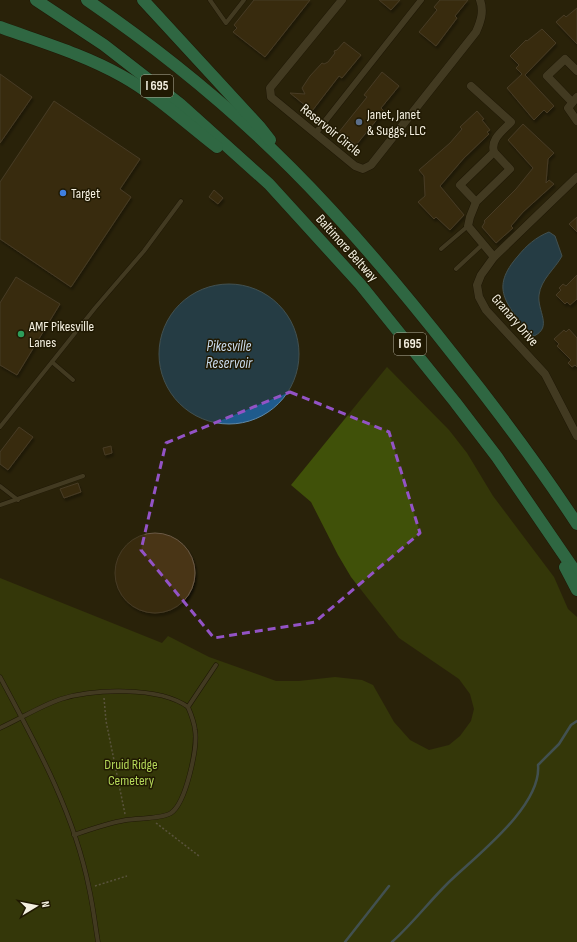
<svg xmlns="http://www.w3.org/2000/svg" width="577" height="942" viewBox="0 0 577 942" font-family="'Sofia Sans Condensed',sans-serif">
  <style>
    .green { fill: #405109 }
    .water { fill: #1f5b8d; stroke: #5f88a6 }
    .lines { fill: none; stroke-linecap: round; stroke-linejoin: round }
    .stream { stroke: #5f88a6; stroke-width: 2.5 }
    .building { fill: #493419; stroke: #6b5a45; filter: url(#shadow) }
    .service-casing { stroke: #120b00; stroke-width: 5 }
    .pedestrian-casing { stroke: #120b00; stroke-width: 7 }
    .minor-casing { stroke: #120b00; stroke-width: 9 }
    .motorway-casing { stroke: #120b00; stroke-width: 13 }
    .path { stroke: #938d7a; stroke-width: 1.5; stroke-dasharray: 2 2; stroke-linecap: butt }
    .service { stroke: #60583f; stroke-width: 4 }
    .pedestrian { stroke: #60583f; stroke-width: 6 }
    .minor { stroke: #60583f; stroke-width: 8 }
    .motorway { stroke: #35ba87; stroke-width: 12 }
    .marked { fill: none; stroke: #9353c6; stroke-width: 3; stroke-dasharray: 8 5; stroke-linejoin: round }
    .service-dot { fill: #5c6f8a; stroke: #201902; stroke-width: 1.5 }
    .shop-dot { fill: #3f7fe0; stroke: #201902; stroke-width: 1.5 }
    .leisure-dot { fill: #2e9e5b; stroke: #201902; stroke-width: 1.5 }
    .labels { text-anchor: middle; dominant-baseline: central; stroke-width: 3; stroke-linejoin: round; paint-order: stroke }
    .shield { fill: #201902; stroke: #b4b09e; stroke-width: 1 }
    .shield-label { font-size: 13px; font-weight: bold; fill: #f4f0e1 }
    .poi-label { font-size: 14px; fill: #f4f0e1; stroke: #201902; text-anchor: start }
    .street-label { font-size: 14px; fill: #f4f0e1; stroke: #201902 }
    .park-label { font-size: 14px; fill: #b3d658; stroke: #201902 }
    .water-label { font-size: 15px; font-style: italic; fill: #c9dbed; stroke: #201902 }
  </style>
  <defs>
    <filter id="shadow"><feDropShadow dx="1.5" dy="3" stdDeviation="1" flood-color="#0009"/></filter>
  </defs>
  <rect width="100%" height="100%" fill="#29220a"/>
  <path class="green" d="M387,367L449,430L467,453L493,496L554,577L568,609L577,617V942H0V578L162,643L168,636L209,657L276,681H299L335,677L362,680L373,685L394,722L410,740L429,750L449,745L460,736L471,721L474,709L470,694L459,679L399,638L351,577L338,555L311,502L291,485Z"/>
  <g class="water">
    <path d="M549,232L555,236L562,256C555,269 541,279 539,295C537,311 553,327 534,336L528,333C507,303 489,289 518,256C526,246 536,237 549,232Z"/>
    <circle cx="229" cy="354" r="70"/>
  </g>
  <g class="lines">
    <g class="stream">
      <path d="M345,942L389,886"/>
      <path d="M392,942C412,924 428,903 447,884C473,858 542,807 538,765L559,744L571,725L577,721"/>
    </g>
  </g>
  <g class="building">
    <path d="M254,0H310L265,57L233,32L237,28L234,25Z"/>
    <path d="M379,0H400L391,10Z"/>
    <path d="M440,0H468L455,16L457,18L436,46L419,32L437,10L434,7Z"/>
    <path d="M577,8V44L556,22L564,15L566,17Z"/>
    <path d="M542,29L556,43L525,75L554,106L547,113L544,110L534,120L507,88L522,74L516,68L519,65L510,56L526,40L527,41Z"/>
    <path d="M344,42L361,55L342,78L339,76L312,111L290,93L305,94L302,88L310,76L322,63L324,64L328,62L335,53L334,51L337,50Z"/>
    <path d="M382,72L399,86L381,108L384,111L356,145L339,132L367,97L364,95Z"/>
    <path d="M0,74L32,97L0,143Z"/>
    <path d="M54,101L140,159L120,189L131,197L71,287L0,239V182Z"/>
    <path d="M477,111L484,119L482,120L490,130L487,132L489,134L464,158L440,186L464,215L450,230L436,217L434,219L418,202L425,196L424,176L419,170L450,143L462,129L460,127Z"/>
    <path d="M523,124L554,153L548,159L546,183L549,180L554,184L523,212L511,226L513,228L496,243L482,227L485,222L484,221L516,189L533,168L508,140Z"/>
    <path d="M214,190L223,198L218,204L209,197Z"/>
    <path d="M577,217V232L569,224Z"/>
    <path d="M577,275V299L570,305L567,302L565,304L556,295L561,290L559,288L563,284L566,286Z"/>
    <path d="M16,277L60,304L17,375L0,365V303Z"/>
    <path d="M569,329L577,338V367L575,365L572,367L568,363L571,360L557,346L559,344L554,339L564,330L566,332Z"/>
    <path d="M19,427L33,437L8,470L0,464V452Z"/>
    <path d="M111,446L112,453L105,455L103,448Z"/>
    <path d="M78,483L81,492L64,498L60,489Z"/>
    <circle cx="155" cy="573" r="40"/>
  </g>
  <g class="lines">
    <g class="service-casing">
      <g id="service">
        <path d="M210,0L226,23L244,0"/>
        <path d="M441,249L468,226"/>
        <path d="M456,269L483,244"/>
        <path d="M52,362L73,380"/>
        <path d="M0,427L95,308L144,251L181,201"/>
        <path d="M0,486L18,500"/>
        <path d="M0,505L83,476"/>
        <path d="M0,677C36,744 74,812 89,888C93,906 95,924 98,942"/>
        <path d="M188,707L216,665"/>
        <path d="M0,728C20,719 40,706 61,699C93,689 159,686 188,707C191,714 194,721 195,730C198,747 186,803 171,813C162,819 138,818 126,820C108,823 91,829 74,835"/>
      </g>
    </g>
    <g class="pedestrian-casing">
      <path id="pedestrian" d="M315,134L421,0"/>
    </g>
    <g class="minor-casing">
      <g id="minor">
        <path d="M342,0L270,88L271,97L355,166L363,169L371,165L476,32C481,21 484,11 480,0"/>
        <path d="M471,86L511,122C503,131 490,139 494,152"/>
        <path d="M577,97L568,108L577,121"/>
        <path d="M572,102L547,76L565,59L577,71"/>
        <path d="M577,177L494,257L481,275L477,285L479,297L486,310L545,374L577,436"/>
        <path d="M476,202L510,169L494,152L460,185L476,202L470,217L468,226L494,257"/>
      </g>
    </g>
    <g class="motorway-casing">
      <g id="motorway">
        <path d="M36,0L104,45L180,104L269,184L360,284L455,402L497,457L577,574"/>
        <path d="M87,0C160,50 229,106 291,168C350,227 404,292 455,357C498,411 539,466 577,524"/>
        <path d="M143,0L259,126L270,140"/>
        <path d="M0,27C41,42 83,54 122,76C156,95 186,123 217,147"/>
        <path d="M565,567L577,590"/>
      </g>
    </g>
    <g class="path">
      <path d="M104,698L106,721L125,814"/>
      <path d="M156,823L199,856"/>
      <path d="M95,886L127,876"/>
    </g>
    <use href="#service" class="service"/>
    <use href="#pedestrian" class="pedestrian"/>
    <use href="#minor" class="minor"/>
    <use href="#motorway" class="motorway"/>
  </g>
  <path d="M0 0H577V942H0ZM290,392L389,432L420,533L315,622L214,638L141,550L166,443Z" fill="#29220a" fill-opacity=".55" fill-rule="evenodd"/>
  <path class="marked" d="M290,392L389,432L420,533L315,622L214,638L141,550L166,443Z"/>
  <circle class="service-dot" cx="359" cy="122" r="4"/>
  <circle class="shop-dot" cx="63" cy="193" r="4"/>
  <circle class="leisure-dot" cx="21" cy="334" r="4"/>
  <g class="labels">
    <g class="shield">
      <rect x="141" y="75" width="32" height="22" rx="3"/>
      <rect x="394" y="333" width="32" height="22" rx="3"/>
    </g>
    <g class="shield-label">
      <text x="157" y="86">I 695</text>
      <text x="410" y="344">I 695</text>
    </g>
    <g class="poi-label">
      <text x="367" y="114">Janet, Janet<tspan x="367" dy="16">&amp; Suggs, LLC</tspan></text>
      <text x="71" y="193">Target</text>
      <text x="29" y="326">AMF Pikesville<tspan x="29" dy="16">Lanes</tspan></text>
    </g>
    <g class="street-label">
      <text transform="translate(331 130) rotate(39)">Reservoir Circle</text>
      <text transform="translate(347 248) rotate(48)">Baltimore Beltway</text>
      <text transform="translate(515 320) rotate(49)">Granary Drive</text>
    </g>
    <g class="park-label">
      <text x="131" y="764">Druid Ridge<tspan x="131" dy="16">Cemetery</tspan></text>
    </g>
    <g class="water-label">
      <text x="229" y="346">Pikesville<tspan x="229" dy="17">Reservoir</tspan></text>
    </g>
  </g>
  <g transform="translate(36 906) rotate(80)" stroke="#201902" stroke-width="3" paint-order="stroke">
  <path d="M0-3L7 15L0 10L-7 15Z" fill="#f4f0e1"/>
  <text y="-6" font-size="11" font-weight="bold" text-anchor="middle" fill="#f4f0e1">N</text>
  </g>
</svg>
